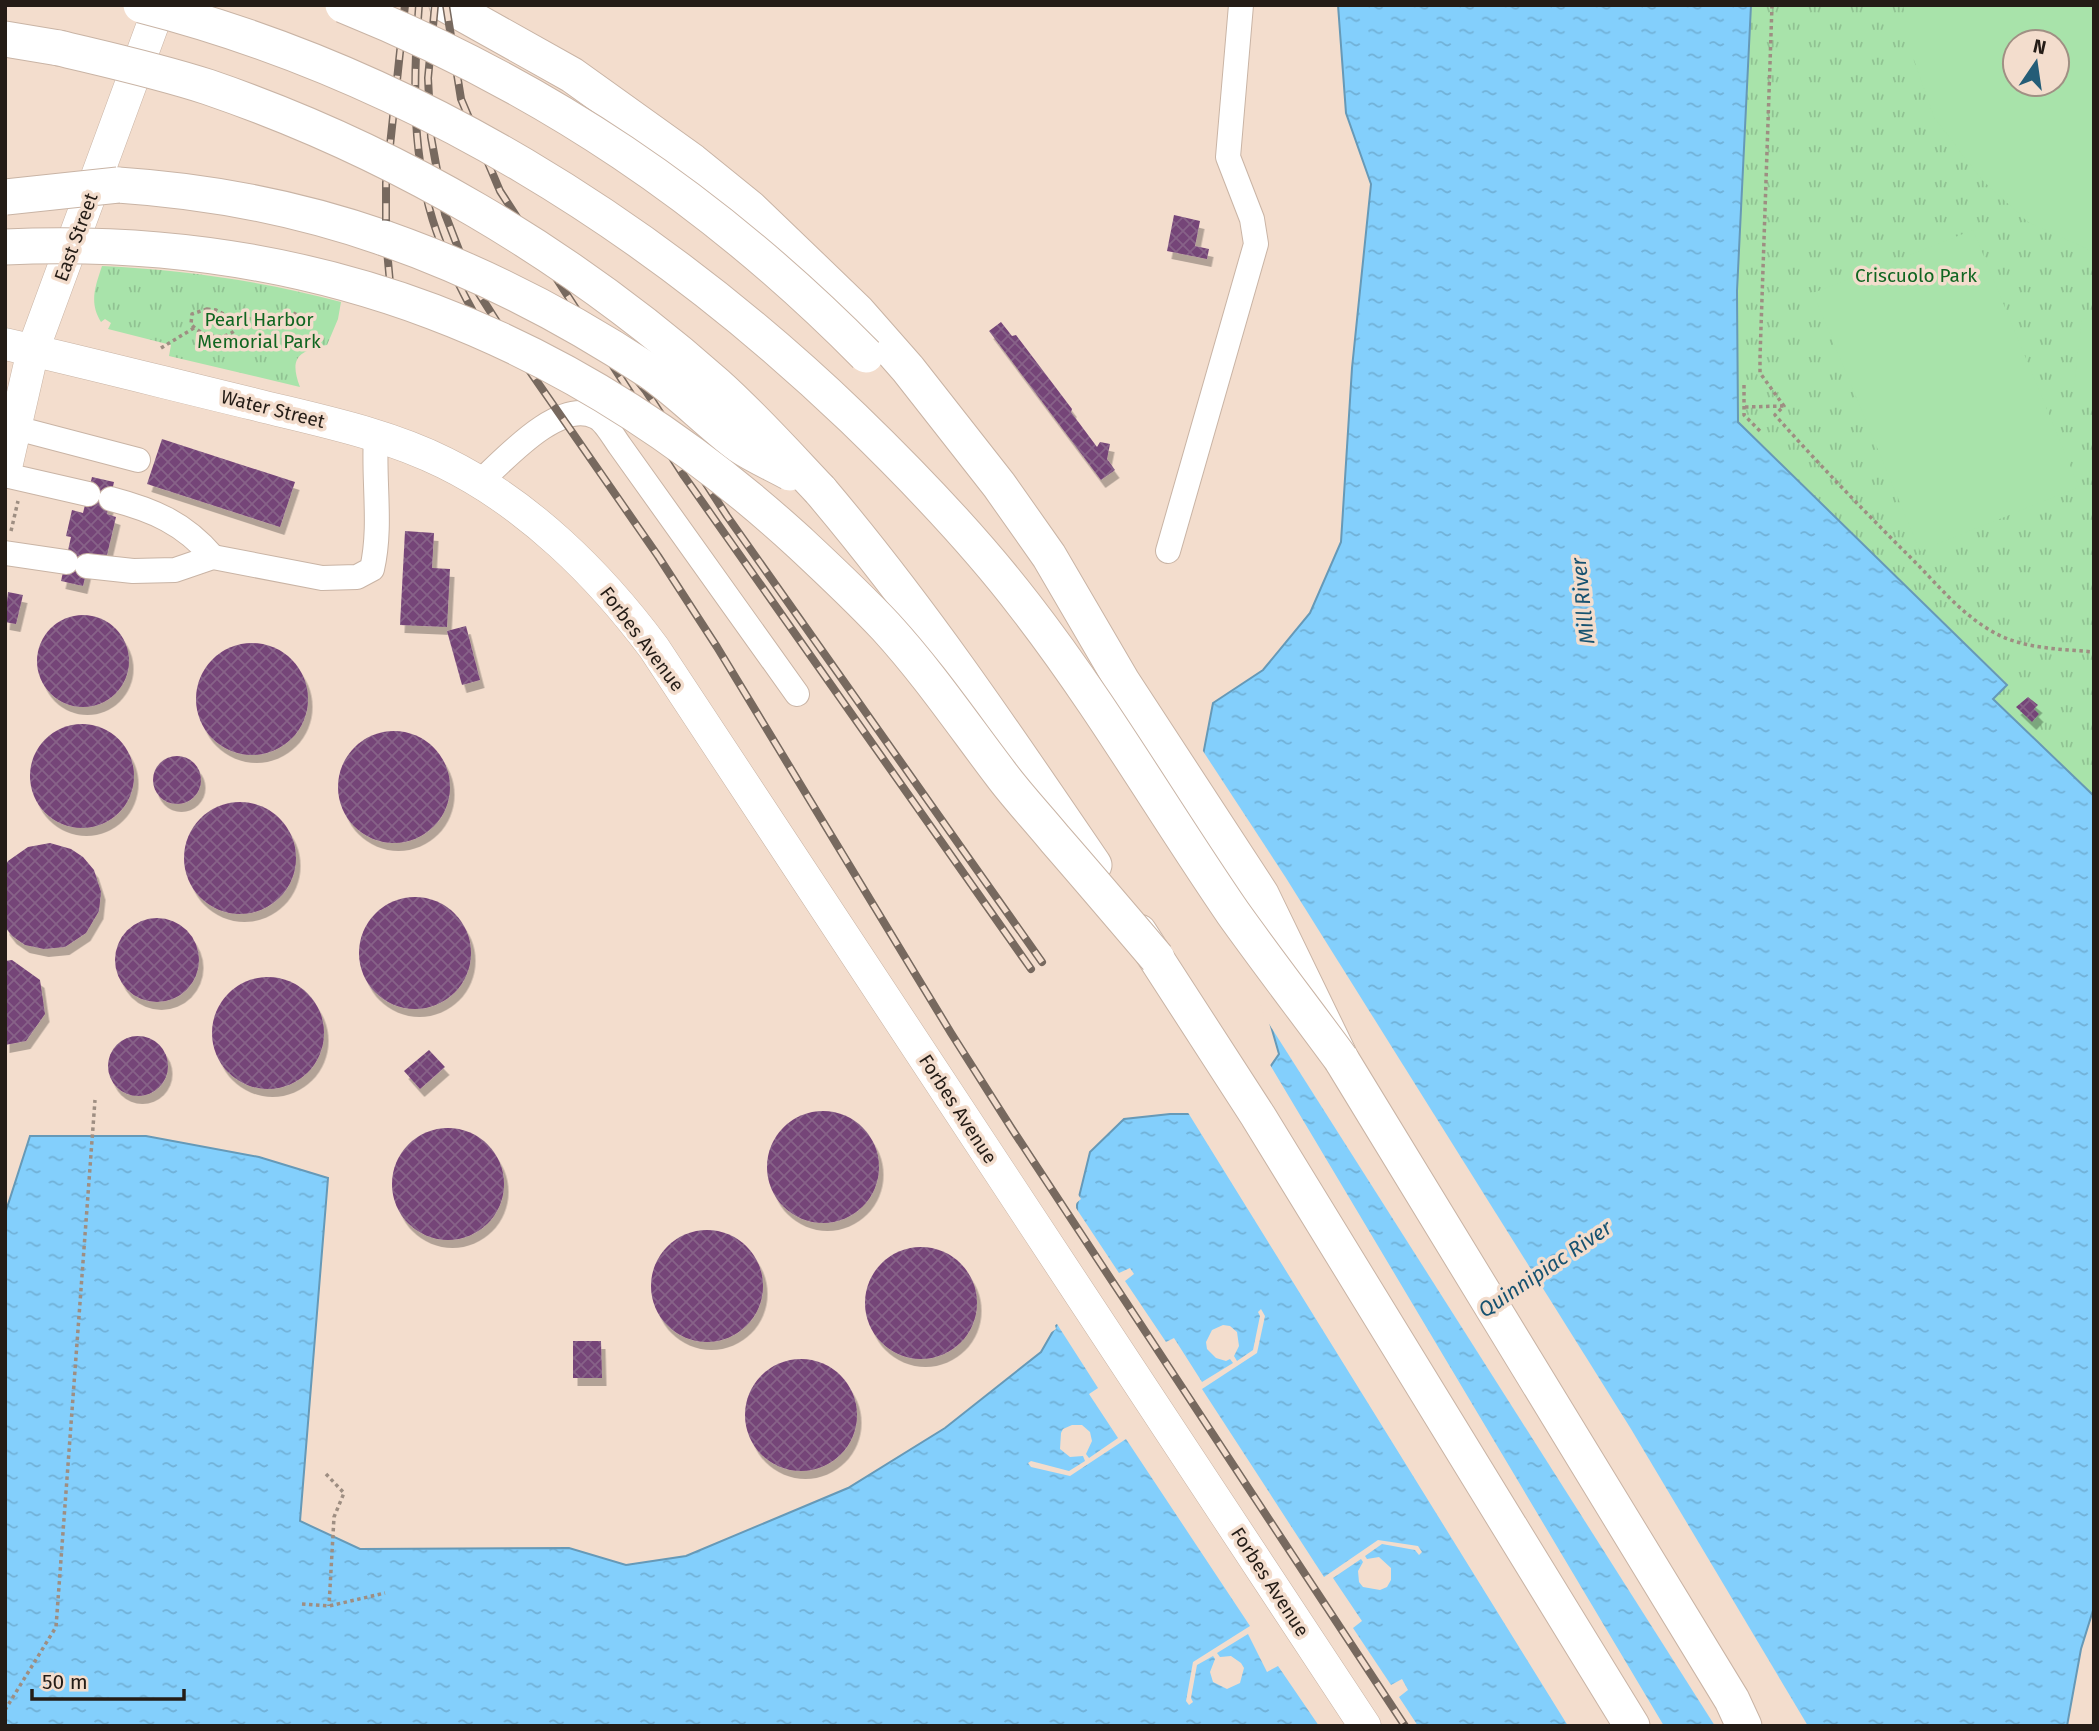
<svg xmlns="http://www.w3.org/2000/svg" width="2099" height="1731" viewBox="0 0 2099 1731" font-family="'Fira Sans',sans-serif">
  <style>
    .grass { fill: url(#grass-tufts); fill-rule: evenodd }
    .pitch { fill: #a8e3aa; fill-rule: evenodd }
    .water { fill: url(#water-ripples); stroke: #6699b7; stroke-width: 2 }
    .pier { fill: #f3ddcd }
    .building { fill: url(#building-cross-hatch); filter: url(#shadow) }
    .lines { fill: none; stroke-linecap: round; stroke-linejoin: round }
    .minor-casing { stroke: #c9b4a5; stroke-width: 26 }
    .major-casing { stroke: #c9b4a5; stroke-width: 33 }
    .highway-casing { stroke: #c9b4a5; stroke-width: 37 }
    .path { stroke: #9e8e82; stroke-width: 3.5; stroke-dasharray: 3.5 3.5; stroke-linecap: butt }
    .minor { stroke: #fff; stroke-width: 24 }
    .major { stroke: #fff; stroke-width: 32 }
    .highway { stroke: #fff; stroke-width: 35 }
    .rail-casing { stroke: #77695f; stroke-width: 8 }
    .rail { stroke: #f3ddcd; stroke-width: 5; stroke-dasharray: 16; stroke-linecap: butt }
    .highway-bridge-casing { stroke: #c9b4a5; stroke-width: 37; stroke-linecap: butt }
    .highway-bridge { stroke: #fff; stroke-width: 35 }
    .labels { text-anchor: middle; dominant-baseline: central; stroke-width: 7; stroke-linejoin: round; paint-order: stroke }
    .street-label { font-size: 19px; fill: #241c16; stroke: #f3ddcd }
    .park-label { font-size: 19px; fill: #106621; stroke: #f3ddcd }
    .water-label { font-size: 21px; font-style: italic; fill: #175270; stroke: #f3ddcd }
  </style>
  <defs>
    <pattern id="grass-tufts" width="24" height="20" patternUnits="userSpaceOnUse" patternTransform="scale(1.75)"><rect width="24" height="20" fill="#a8e3aa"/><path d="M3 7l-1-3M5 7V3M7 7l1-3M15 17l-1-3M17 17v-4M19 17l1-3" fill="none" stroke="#90c292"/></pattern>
    <pattern id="water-ripples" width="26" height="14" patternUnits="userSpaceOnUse" patternTransform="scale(1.75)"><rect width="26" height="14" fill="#83cffc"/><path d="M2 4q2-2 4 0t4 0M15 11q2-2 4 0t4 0" fill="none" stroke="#71b1d7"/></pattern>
    <pattern id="building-cross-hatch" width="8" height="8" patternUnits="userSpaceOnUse" patternTransform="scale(1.75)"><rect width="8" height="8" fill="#754478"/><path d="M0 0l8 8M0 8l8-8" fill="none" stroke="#876288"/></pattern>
    <filter id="shadow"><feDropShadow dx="4.5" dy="8" stdDeviation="0" flood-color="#0004"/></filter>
  </defs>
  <rect width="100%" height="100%" fill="#f3ddcd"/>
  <g class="grass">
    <path d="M1751,5H2094V796L1993,699L2007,684L1738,422L1737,291ZM2015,42H2057V84H2015Z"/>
    <path d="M102,266C184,270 263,281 341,302L338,319L327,345C298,351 289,358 300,387L169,356L171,345L108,329L111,323L105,319L101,322C89,303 95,287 102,266Z"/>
  </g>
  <g class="pitch">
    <path d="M1903,5H2094V252L2028,222L1981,179L1934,117L1914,60ZM2015,42H2057V84H2015Z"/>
    <path d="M1973,230L2079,487L1920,551L1813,293Z"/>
    <path d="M2082,318L2094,319V398L2073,395Z"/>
  </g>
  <path class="water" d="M1338,5H1751L1737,291L1738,422L2007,685L1993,699L2094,796V1607L2081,1649L2067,1726H5V1214L30,1136H146L259,1157L328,1178L300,1521L360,1549L569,1548L626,1565L686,1556L848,1488L945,1428L1041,1352L1079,1286L1077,1205L1090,1152L1124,1119L1170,1114H1209L1255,1089L1279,1054L1199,776L1213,703L1263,670L1310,613L1341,542L1352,368L1371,184L1346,113Z"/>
  <g class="pier">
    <path d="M1201,748L1286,878L1631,1429L1808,1726H1715L1264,1016L1196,777Z"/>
    <path d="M1269,1063L1664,1726H1568L1187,1111H1208L1253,1086Z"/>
    <path d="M1077,1193L1081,1199L1074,1205L1119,1273L1130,1268L1134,1274L1125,1281L1166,1342L1174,1338L1202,1382L1233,1363L1230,1359L1226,1361L1216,1358L1207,1349L1206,1342L1212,1330L1223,1325L1230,1326L1237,1332L1239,1346L1234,1356L1237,1361L1253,1350L1260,1316L1258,1312L1261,1309L1265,1316L1257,1353L1202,1389L1324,1577L1378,1540L1418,1546L1422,1552L1419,1555L1415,1550L1382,1544L1365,1556L1367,1559L1379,1557L1391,1568V1580L1387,1587L1380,1590L1363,1587L1359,1582L1358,1571L1363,1562L1361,1559L1333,1578L1362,1621L1353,1628L1391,1685L1402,1679L1408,1690L1399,1697L1418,1726H1319L1278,1666L1267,1672L1248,1634L1217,1653L1220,1657L1231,1656L1241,1663L1244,1668L1240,1683L1227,1689L1213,1682L1210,1672L1215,1659L1213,1656L1197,1665L1191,1698L1193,1702L1189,1705L1186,1701L1193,1662L1250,1626L1126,1439L1070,1476L1031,1467L1028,1463L1031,1461L1069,1471L1085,1461L1083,1456L1070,1457L1060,1449L1061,1433L1063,1429L1072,1425H1082L1090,1432L1092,1441L1086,1454L1089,1458L1118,1438L1089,1394L1098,1388L1057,1324L1055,1325L1056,1329L1047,1335L1075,1285L1074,1205Z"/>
  </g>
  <g class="building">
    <path d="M1174,215L1200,221L1195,246L1209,249L1207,259L1167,251Z"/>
    <path d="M1001,322L1012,336L1016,335L1072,409L1071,412L1097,447L1100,442L1110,444L1107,459L1115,470L1101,480L989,331Z"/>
    <path d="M162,439L295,482L280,527L147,484Z"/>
    <path d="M92,477L114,482L107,514L116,517L106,559L90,556L83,586L61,581L71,537L66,536L72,510L83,513Z"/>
    <path d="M405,531L434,533L432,568L450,569L447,627L400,625Z"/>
    <path d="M8,592L23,595L16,624L5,622Z"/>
    <circle cx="83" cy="661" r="46"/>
    <path d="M466,626L480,680L462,685L447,631Z"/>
    <circle cx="252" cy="699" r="56"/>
    <path d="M2028,697L2038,705L2034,709L2039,714L2032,722L2016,707Z"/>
    <circle cx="82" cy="776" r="52"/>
    <circle cx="394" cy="787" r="56"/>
    <circle cx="177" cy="780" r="24"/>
    <circle cx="240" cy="858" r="56"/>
    <path d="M50,843L71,849L83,857L94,870L101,892L99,911L86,933L65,947L44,949L25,945L12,936L5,927V866L8,861L28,847Z"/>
    <circle cx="415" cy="953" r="56"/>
    <circle cx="157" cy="960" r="42"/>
    <path d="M12,960L40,980L45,1014L26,1041L5,1045V961Z"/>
    <circle cx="268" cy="1033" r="56"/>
    <circle cx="138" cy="1066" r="30"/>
    <path d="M429,1050L445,1067L420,1089L404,1071Z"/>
    <circle cx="823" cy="1167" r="56"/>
    <circle cx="448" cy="1184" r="56"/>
    <circle cx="707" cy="1286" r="56"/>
    <circle cx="921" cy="1303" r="56"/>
    <path d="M573,1341H601L602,1378H573Z"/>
    <circle cx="801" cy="1415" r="56"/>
  </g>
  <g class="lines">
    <g class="minor-casing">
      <g id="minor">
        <path d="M16,428L138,460"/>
        <path d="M5,475L88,494"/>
        <path d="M480,482C504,460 560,397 596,417C605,421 614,438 620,446L797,694"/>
        <path d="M111,499C153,510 184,523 213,557"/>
        <path d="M1168,551L1256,244L1252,219L1228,157L1241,5"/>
        <path d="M5,553L66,562"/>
        <path d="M87,566L133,571L175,570L213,557L322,578L357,577L372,569C382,526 373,480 376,436"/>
      </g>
    </g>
    <g class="major-casing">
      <g id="major">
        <path d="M5,344C88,363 170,384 253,404C317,420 385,433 445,463C528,504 599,574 654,648L1365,1726"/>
        <path d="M5,472L33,350L160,5"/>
      </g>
    </g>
    <g class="highway-casing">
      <g id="highway">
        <path d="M447,5L572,75L692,161L750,208L857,311L908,369L999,485L1049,556L1122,681L1261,894L1341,1059L1732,1700L1744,1726"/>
        <path d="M5,39L59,48"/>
        <path d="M118,185C209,191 298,208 384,238"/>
        <path d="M820,490C920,608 1007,737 1094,865"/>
        <path d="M1139,932L1258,1116L1632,1726"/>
      </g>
    </g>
    <g class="path">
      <path d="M1772,5L1760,357V373L1784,406L1775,415C1821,467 1870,517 1919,566C1942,590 1965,617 1995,633C2024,649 2061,649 2094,652"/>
      <path d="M207,309L216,310L233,319L236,329C224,342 202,337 191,324L192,314Z"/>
      <path d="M233,319L285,318L291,312L299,316V321L296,325L286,323L285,318"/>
      <path d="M161,348L194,328"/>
      <path d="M1744,385V415L1762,433"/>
      <path d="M1745,407L1784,406"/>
      <path d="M11,531L18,501"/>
      <path d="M326,1474L344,1493L334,1517L329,1606"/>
      <path d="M302,1604L329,1606L385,1593"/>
      <path d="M5,1710L56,1627L95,1100"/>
    </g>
    <use href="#minor" class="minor"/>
    <use href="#major" class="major"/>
    <use href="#highway" class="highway"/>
    <g class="rail-casing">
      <g id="rail">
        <path d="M419,5C413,81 411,160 437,233C452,275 474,314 496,353"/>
        <path d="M435,5L428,78L431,137L445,214L471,281L511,344L658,556L717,647L951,1033L1012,1129L1405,1726"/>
        <path d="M446,5L461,99L500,191L684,476L1031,969"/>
        <path d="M390,283L386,239V183L405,5"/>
        <path d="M612,349L646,391L727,516L1042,962"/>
      </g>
    </g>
    <use href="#rail" class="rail"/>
    <g class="highway-bridge-casing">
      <g id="highway-bridge">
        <path d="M141,5C411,74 653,226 853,418C914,477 973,538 1025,606C1101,704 1163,811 1233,913C1268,962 1305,1010 1341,1059"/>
        <path d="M343,5C544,86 714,201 866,355"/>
        <path d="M59,48C109,60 159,71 208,87C395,151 568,253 716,384C753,417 786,454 820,490"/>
        <path d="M6,197L118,185"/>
        <path d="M384,238C478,271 566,316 649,371C681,393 708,422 739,445C755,456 774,464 790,473"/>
        <path d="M5,247C313,233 573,335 799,542C829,570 858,597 886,627C928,673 962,723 1000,773C1017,796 1037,817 1055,839C1089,878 1123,918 1157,958"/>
      </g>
    </g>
    <use href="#highway-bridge" class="highway-bridge"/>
  </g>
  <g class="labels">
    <g class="street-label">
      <text transform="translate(76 237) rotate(-70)">East Street</text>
      <text transform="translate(273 409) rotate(14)">Water Street</text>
      <text transform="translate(642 639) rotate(53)">Forbes Avenue</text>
      <text transform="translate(958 1109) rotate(57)">Forbes Avenue</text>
      <text transform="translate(1270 1582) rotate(57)">Forbes Avenue</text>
    </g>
    <g class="park-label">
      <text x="1916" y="275">Criscuolo Park</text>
      <text x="259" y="319">Pearl Harbor<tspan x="259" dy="22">Memorial Park</tspan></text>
    </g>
    <g class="water-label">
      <text transform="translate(1583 601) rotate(-96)">Mill River</text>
      <text transform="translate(1545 1269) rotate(-34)">Quinnipiac River</text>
    </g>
  </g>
  <rect width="2099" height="1731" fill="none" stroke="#241c16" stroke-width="14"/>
  <g transform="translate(2036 63) rotate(13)"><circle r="33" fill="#f3ddcd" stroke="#a09084" stroke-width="2"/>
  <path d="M0-5L12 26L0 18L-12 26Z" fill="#245d77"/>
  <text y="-10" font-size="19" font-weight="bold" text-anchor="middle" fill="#241c16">N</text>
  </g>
  <path d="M32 1689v10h152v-10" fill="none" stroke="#241c16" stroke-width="3.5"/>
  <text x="42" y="1689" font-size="21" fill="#241c16" stroke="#f3ddcd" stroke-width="5" paint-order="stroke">50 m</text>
</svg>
